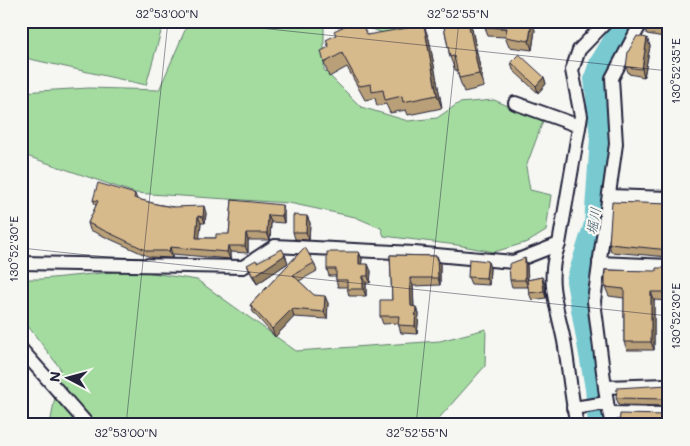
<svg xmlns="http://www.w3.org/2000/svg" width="690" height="446" viewBox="0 0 690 446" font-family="Mali,'Klee One',sans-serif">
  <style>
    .green { fill: #a4dca0; stroke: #637f6e }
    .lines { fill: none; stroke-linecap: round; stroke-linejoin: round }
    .river { stroke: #78c9d0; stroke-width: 22 }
    .minor-casing { stroke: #22223b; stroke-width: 16 }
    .minor { stroke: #f6f6f2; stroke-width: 12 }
    .wall { fill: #b9a078; stroke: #22223b }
    .shaded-wall { fill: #968262; stroke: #22223b }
    .building { fill: #d7ba8c; stroke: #22223b }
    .ticks { fill: none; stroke: #22223b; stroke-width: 1; stroke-opacity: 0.45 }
    .labels { text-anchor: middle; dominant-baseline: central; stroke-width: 4.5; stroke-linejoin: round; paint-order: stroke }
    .water-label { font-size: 14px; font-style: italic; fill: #405c6f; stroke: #f6f6f2 }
    .neatline { fill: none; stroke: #22223b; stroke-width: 2 }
    .ticks-label { font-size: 12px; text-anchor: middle; fill: #22223b }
  </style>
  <rect width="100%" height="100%" fill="#f6f6f2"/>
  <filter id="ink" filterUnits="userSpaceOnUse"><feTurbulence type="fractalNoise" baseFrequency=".02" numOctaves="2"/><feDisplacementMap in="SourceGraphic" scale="10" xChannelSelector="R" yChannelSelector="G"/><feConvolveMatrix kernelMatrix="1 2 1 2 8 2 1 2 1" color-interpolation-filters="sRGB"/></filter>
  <g filter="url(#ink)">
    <g class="green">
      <path d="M21,21H164L146,85L21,57Z"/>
      <path d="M189,21H444L391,36L364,26L324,21V70L361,107L408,121L437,118L459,103L494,100L543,121L526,167L530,190L551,195L546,231L528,242L494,252L457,245L384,236L381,228L355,217L289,203L135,193L21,154V92L89,88L159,90Z"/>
      <path d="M133,270L197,280L296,351L440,341L486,329L485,366L433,425H50L60,368L21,317V279H42Z"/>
    </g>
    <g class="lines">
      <path class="river" d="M599,425L596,388L577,281L595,224L601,138L595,78L600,64L626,21"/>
      <g class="minor-casing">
        <g id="minor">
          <path d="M515,103L579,126"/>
          <path d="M609,196L669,198"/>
          <path d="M21,263L243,267L275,246L414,253L513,262L559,244"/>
          <path d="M599,263L669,266"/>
          <path d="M21,349L88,425"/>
          <path d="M605,387L666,385"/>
          <path d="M607,403L594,301L616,144L612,78L642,21"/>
          <path d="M573,408L607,403L612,425"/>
          <path d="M610,413L669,414"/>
          <path d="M577,425C571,397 569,369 564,341C557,305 545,280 559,244L581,116L572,70L579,50L607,21"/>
        </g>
      </g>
      <use href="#minor" class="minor"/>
    </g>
    <g class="wall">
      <path d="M443,21H469L472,29L484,87L464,92L459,78L457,70H455L450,57Z"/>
      <path d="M561,21H578L573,29Z"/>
      <path d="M666,21L664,37L647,34L644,27Z"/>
      <path d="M485,27L535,30L532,50L509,47L505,37L488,36Z"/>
      <path d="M367,35L429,39L442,108L408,115L406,110L390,113L386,104L377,106L375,98L365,100L347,67L329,77L324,63L329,48L326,40Z"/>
      <path d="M647,38L650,46L644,77L629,74L626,67Z"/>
      <path d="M511,62L544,77L546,84L538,93L513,70Z"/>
      <path d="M135,194L137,199L156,204L206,213L205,223H201L199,238H216L229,234L232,200L284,211V223L271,222L270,240H248V253L230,252V259L172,254V258L150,257L90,230L88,223L96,206L93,200Z"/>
      <path d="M669,204V257L611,252L609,244Z"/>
      <path d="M307,216L310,223L309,240L295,239L293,232Z"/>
      <path d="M304,248L314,263L317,271L299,281L314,295L328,303L327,319L294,317L275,337L253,312L250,305Z"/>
      <path d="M359,252L362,259L361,264L371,271L370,283H366V296H349L347,287H338L336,280V276H329L327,269Z"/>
      <path d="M285,255L288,263L257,284L250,272L247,265Z"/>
      <path d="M390,255L437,256L440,264V285L413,286L414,307H416L419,314L417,334L401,333L398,323L383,324L380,316L392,300Z"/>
      <path d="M527,265L528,280L542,277L545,285L546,298L532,300L529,293L528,281V287H512L510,280Z"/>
      <path d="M490,268L489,285L471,284L468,277Z"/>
      <path d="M669,268V301L654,300V350H627L624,342V298L609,296L605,287L656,271Z"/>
      <path d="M668,385L669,388V406L619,405L616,398Z"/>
    </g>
    <g class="shaded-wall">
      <path d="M467,21H469L472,29L484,87L479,74Z"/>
      <path d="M532,21L535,30L532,50L529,41Z"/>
      <path d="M571,21H578L573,29L570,22Z"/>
      <path d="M663,21H666L664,37L661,30Z"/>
      <path d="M424,25L429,39L442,108L437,95Z"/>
      <path d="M647,38L650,46L644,77L642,69Z"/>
      <path d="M544,77L546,84L538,93L536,86Z"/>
      <path d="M282,205L284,211V223L282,216Z"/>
      <path d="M204,206L206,213L205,223L203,217Z"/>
      <path d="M268,215L271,222L270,240L267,233Z"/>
      <path d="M198,216L201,223L199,244L196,238Z"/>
      <path d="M307,216L310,223L309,240L306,232Z"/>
      <path d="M246,233L248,240V253L245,246Z"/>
      <path d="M228,246L230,252V259L227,252Z"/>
      <path d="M170,247L172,254V258L169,251Z"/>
      <path d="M359,252L362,259L361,271L359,264Z"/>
      <path d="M285,255L288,263L257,284L254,276Z"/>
      <path d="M437,256L440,264V285L438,278Z"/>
      <path d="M525,258L527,265L528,287L525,280Z"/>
      <path d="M488,261L490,268L489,285L486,278Z"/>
      <path d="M368,264L371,271L370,283L368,276Z"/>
      <path d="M363,276L366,283V296L363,289Z"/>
      <path d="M542,277L545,285L546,298L544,291Z"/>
      <path d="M410,278L413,286L414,314L411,306Z"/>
      <path d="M651,292L654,300V350L651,342Z"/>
      <path d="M325,296L328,303L327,319L324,312Z"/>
      <path d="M416,307L419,314L417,334L415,326Z"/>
      <path d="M292,309L294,317L275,337L272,329Z"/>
      <path d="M668,385L669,388V404L667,399Z"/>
    </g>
    <g class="building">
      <path d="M355,21H360L367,35L424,25L437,95L403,102L402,96L385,100L383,90L372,92L371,84L360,86L342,53L324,63L321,51L329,47L326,40L336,35L334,31Z"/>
      <path d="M443,21H468L479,74L459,78L454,56L450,57Z"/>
      <path d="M485,21H532L529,41L505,37L507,28L485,27Z"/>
      <path d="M645,21H663L661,30L644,27Z"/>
      <path d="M637,36L647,38L642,69L626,67L628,52Z"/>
      <path d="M519,54L544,77L536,86L511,62Z"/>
      <path d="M98,183L135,194L134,198L156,204L172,207L204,206L203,217L198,216L196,238H216V234H229L232,200L282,205V216L268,215L267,233H246L245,246H228L227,252L170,247L169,251H148L88,223L98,201L93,200Z"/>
      <path d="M612,202L669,204V250L609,244Z"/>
      <path d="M293,215L307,216L306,232H293Z"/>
      <path d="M304,248L306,249L314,263L293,275L314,295L325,296L324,312L292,309L272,329L250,305Z"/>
      <path d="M282,249L285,255L254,276L247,265L256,260L257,262Z"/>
      <path d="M327,252H359V264H368V276H363V289H347V280H336V269H327Z"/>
      <path d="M390,255L437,256L438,278H410L411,306L416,307L415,326L398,325L399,316H380V300H392Z"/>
      <path d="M525,258V280H510L509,264Z"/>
      <path d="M469,259L488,261L486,278L468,277Z"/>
      <path d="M656,268H669V292H651V342H624V289L605,287V270L656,271Z"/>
      <path d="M542,277L544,291L529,293L527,280Z"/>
      <path d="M668,385L667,399L616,398L617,388Z"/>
      <path d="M669,413V425H619L620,414L666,415Z"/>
      <path d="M560,421L561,425H544V422Z"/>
    </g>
  </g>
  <path class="ticks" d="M193,21L669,71M21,248L669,316M126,425L168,21M416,425L459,21"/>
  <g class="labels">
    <g class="water-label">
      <text transform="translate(593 221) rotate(-80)">堀川</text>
    </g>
  </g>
  <rect width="690" height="446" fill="none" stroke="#f6f6f2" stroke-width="55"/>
  <g transform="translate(68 378) rotate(276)" stroke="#f6f6f2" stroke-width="4" paint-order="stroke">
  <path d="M0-4L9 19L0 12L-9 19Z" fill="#22223b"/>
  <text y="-8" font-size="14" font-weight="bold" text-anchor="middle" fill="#22223b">N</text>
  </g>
  <rect x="28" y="28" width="634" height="390" class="neatline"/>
  <g class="ticks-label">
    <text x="167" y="18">32°53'00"N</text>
    <text x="458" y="18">32°52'55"N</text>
    <text transform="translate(676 71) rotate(-90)" y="4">130°52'35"E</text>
    <text transform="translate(14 249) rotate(-90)" y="4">130°52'30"E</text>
    <text transform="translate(676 316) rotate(-90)" y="4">130°52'30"E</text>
    <text x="126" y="437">32°53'00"N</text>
    <text x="417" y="437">32°52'55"N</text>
  </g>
</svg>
